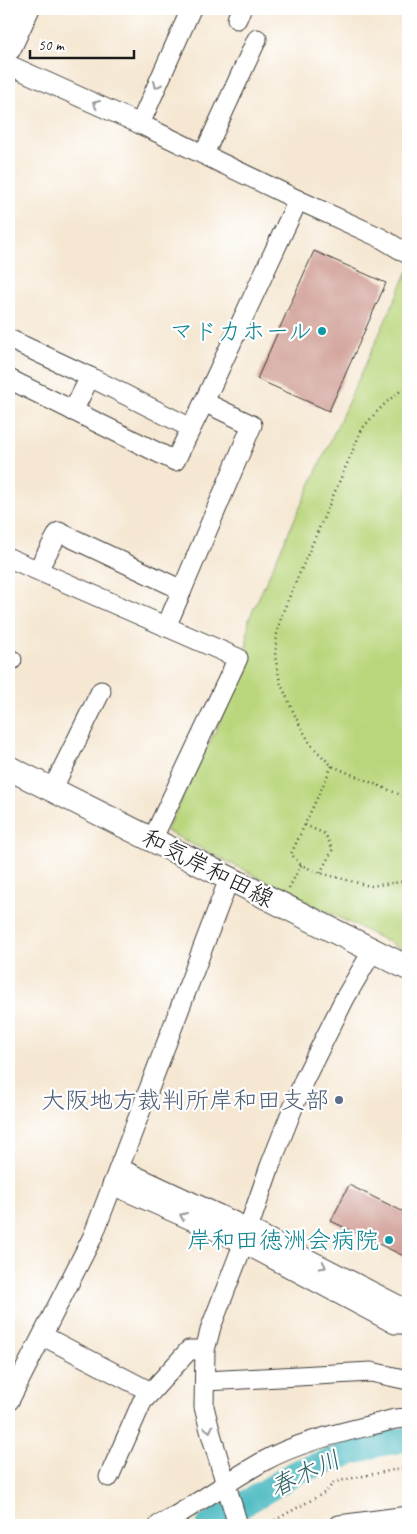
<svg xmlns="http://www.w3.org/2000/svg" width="417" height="1534" viewBox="0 0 417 1534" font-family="Caveat,'Klee One',sans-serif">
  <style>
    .green { fill: #b9d67c; stroke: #6a794c }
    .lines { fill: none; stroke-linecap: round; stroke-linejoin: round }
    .river { stroke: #4bbac1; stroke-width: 25 }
    .building { fill: #cd9990 }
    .minor-casing { stroke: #3d3a37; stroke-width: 21 }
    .major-casing { stroke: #3d3a37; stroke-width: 26 }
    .path { stroke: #3d3a37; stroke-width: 2.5; stroke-dasharray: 1 4; stroke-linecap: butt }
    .minor { stroke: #fff; stroke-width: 19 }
    .major { stroke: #fff; stroke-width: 24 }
    .oneway { stroke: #999 }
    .culture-dot { fill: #0f9aa8; stroke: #fff; stroke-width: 2 }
    .service-dot { fill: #5c6f8a; stroke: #fff; stroke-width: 2 }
    .labels { text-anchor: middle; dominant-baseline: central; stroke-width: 4.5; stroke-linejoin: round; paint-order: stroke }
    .culture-label { font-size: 24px; fill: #0d838f; stroke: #fff; text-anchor: end }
    .street-label { font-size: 24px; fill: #1c1c1c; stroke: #fff }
    .service-label { font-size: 24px; fill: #4e5e75; stroke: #fff; text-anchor: end }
    .water-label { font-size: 25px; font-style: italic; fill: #316366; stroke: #fff }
  </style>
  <rect width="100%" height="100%" fill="#fff"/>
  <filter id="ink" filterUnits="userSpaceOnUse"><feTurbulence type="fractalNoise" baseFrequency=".02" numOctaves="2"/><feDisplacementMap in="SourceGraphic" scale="10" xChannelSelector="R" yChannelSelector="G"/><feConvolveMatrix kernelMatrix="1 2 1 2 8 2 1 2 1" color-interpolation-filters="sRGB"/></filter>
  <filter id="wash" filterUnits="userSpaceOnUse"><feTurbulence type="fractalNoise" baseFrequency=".0096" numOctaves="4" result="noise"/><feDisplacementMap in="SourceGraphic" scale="20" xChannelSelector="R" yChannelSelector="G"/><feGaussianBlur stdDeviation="1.12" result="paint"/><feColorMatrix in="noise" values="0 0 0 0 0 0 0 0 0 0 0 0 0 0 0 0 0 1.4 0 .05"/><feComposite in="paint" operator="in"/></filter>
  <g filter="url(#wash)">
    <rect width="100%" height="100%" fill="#f5e7d1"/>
    <path class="green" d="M408,271V952L166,831L215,732L245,664L249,619Z"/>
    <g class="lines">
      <path class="river" d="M209,1525L299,1471L375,1445L408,1439"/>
    </g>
    <g id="blocks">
      <g class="building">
        <path d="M314,251L386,283L329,411L257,379Z"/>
        <path d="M349,1185L408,1214V1258L331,1221Z"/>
      </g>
    </g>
  </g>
  <g filter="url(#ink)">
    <use href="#blocks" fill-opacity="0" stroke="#3d3a37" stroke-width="1"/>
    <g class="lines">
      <g class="minor-casing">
        <g id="minor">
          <path d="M237,19L241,9"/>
          <path d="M9,65L140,124L298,200L381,238L406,253"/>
          <path d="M140,124L191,9"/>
          <path d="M204,154L257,39"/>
          <path d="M9,339L90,377L191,428"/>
          <path d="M9,379L175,461L204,402"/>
          <path d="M73,411L90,377"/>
          <path d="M9,558L238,658L152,840"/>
          <path d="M38,569L59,532L182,590L166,627"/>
          <path d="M182,590L252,425L204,402L298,200"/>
          <path d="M9,659L12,660"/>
          <path d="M52,790L101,691"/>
          <path d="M119,1168L248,1228L404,1308L408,1314"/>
          <path d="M112,1185L243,1243L395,1324H404L408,1318"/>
          <path d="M43,1336L151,1392"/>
          <path d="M205,1381L371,1372L408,1380"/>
          <path d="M9,1401L93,1236L229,879"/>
          <path d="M109,1477L142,1402L189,1350H205"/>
          <path d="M159,1525C195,1506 228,1481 264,1461C304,1439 351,1431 395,1419L408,1418"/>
          <path d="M238,1525L211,1434L204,1407L205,1350L211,1327L239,1255L270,1166L304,1080L345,998L373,950"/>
          <path d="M339,1525L408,1516"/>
        </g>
      </g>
      <g class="major-casing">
        <g id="major">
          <path d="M9,48L27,9"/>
          <path d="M9,768L408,968"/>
        </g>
      </g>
      <g class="path">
        <path d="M408,386C390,397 376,412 362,429L282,614L277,633L275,656L280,682L296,718L311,745L332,766L408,798"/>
        <path d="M332,766L291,854L301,865L320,873L370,886L408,881"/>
        <path d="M305,825L325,834L333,849L320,873"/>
        <path d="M289,888L301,865"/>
        <path d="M266,1525L326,1492L334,1482L408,1467"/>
      </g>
      <use href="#minor" class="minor"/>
      <use href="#major" class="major"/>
    </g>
    <defs><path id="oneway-chevron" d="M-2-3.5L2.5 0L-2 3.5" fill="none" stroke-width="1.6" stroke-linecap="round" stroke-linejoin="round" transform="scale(1.25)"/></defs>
    <g class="oneway">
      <use href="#oneway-chevron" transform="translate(157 85) rotate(114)"/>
      <use href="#oneway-chevron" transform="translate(96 104) rotate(-156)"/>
      <use href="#oneway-chevron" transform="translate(183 1216) rotate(-156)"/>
      <use href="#oneway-chevron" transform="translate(323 1266) rotate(27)"/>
      <use href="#oneway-chevron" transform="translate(209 1429) rotate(77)"/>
    </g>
  </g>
  <g class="culture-dot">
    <circle cx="322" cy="331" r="5"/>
    <circle cx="389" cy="1240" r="5"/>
  </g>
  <circle class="service-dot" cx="339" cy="1100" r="5"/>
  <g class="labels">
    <g class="culture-label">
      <text x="312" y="331">マドカホール</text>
      <text x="379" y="1240">岸和田徳洲会病院</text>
    </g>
    <g class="street-label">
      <text transform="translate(208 868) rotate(27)">和気岸和田線</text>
    </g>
    <g class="service-label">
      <text x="329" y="1100">大阪地方裁判所岸和田支部</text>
    </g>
    <g class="water-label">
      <text transform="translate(305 1474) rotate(-25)">春木川</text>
    </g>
  </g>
  <rect width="417" height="1534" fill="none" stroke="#fff" stroke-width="30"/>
  <path d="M30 50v8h104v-8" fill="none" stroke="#1c1c1c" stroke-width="2.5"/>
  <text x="38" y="50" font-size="15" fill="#1c1c1c" stroke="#ffffff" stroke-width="4" paint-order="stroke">50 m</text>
</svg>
